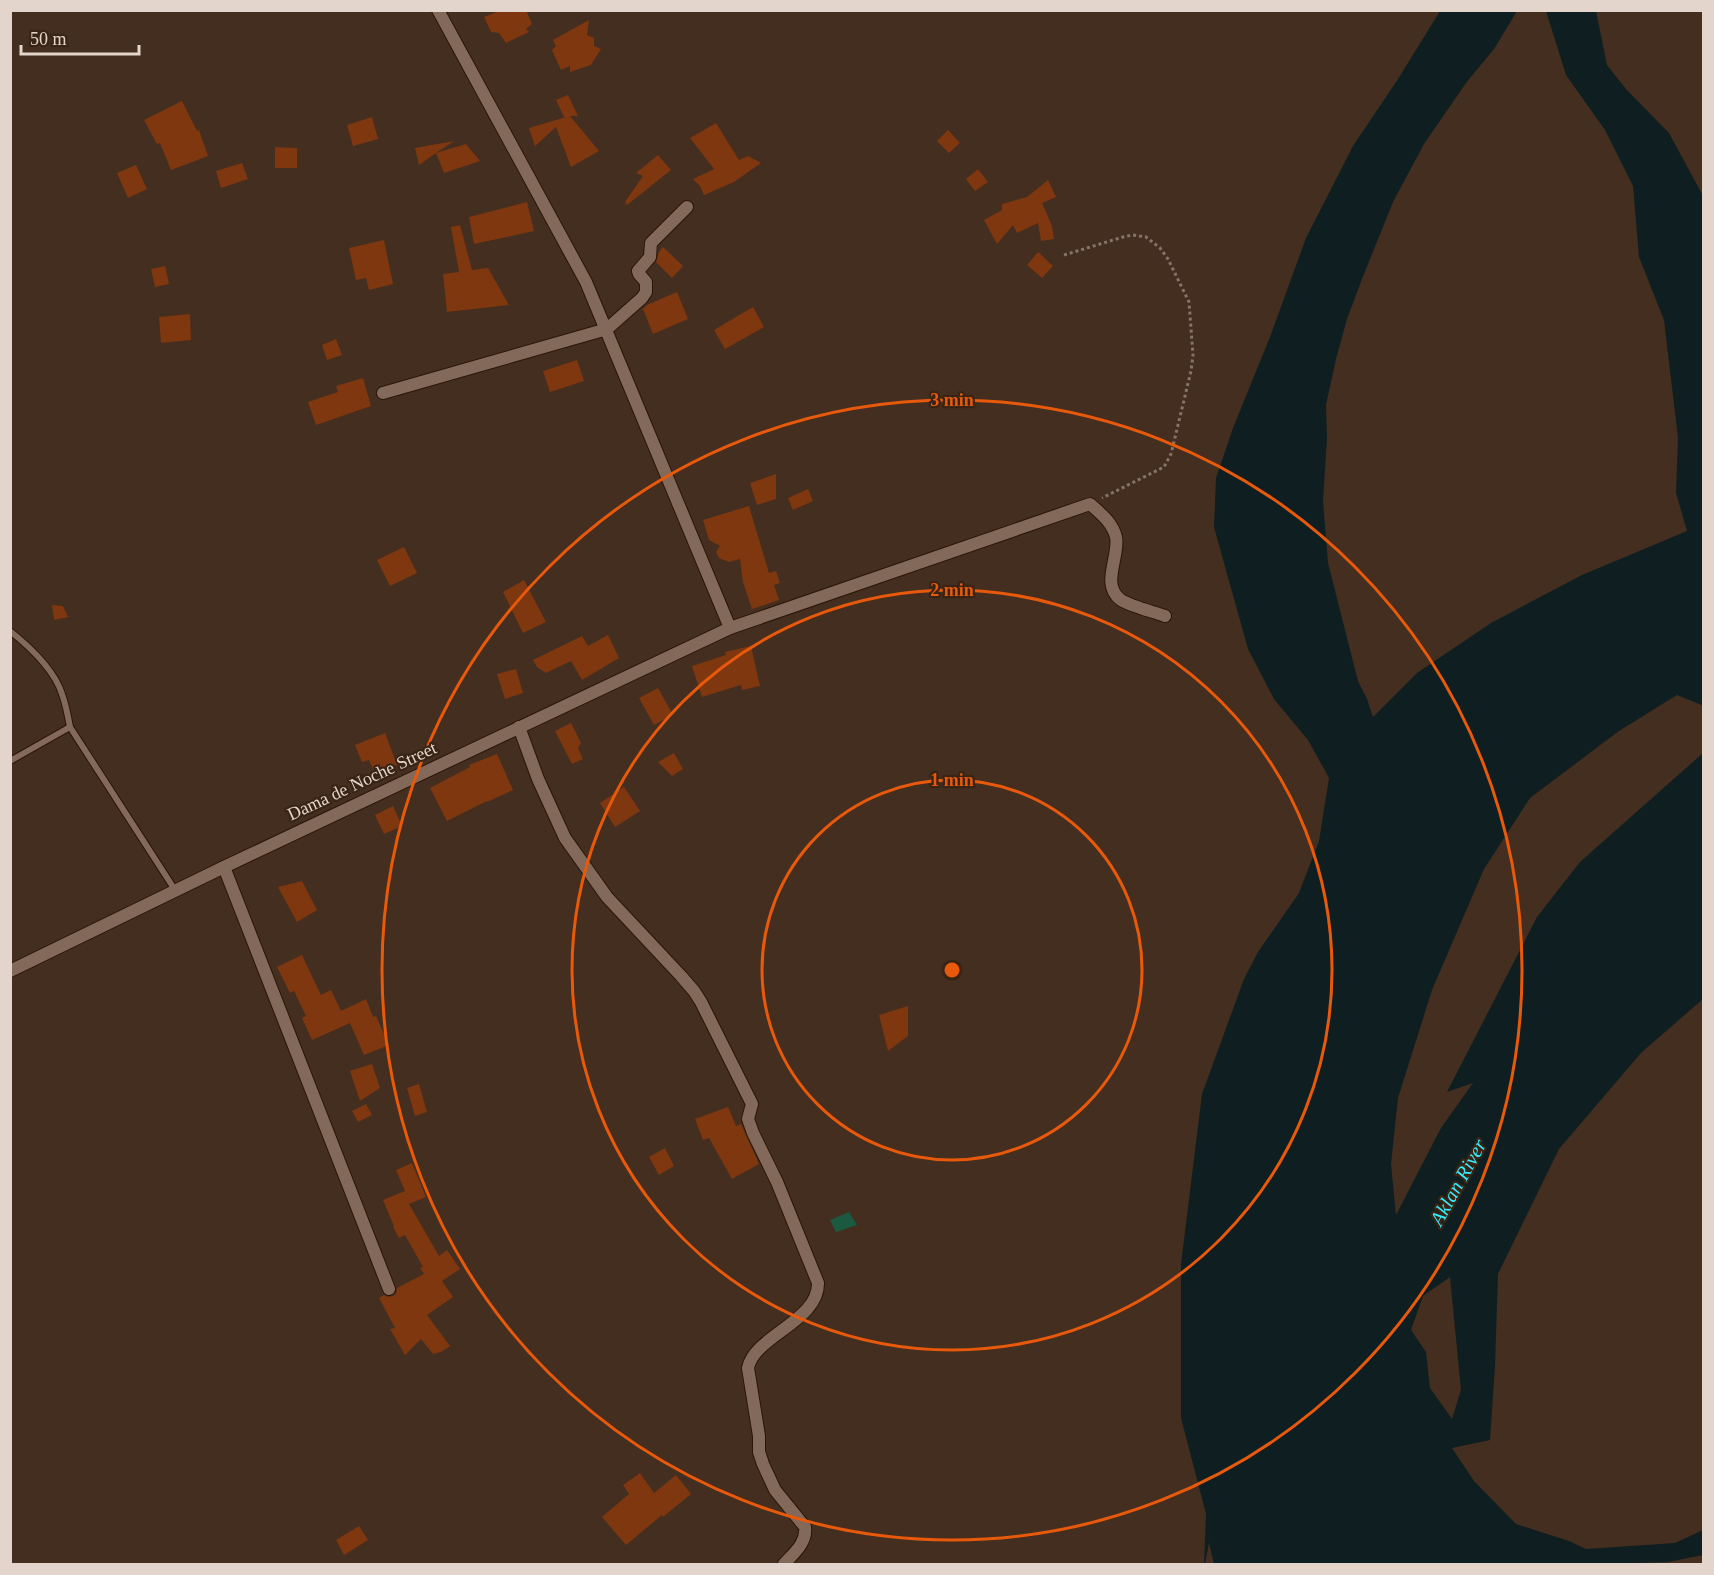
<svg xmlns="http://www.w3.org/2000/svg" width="1714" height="1575" viewBox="0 0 1714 1575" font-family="'Times New Roman',serif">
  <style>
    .green { fill: #1b5940 }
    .water { fill: #0f1f21; fill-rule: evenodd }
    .building { fill: #7e370f }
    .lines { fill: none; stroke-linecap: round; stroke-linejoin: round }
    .service-casing { stroke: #2a1507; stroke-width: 8 }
    .minor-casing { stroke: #2a1507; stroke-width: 14 }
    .path { stroke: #877468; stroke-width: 3; stroke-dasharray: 3 3; stroke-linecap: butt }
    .service { stroke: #836959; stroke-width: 6 }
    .minor { stroke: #836959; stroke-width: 12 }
    .ring { fill: none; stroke: #e8590c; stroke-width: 3 }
    .labels { text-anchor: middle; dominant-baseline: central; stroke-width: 4.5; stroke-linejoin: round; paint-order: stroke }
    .street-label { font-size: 18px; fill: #e4d5cc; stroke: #392415 }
    .water-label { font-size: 20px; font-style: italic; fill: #34edfe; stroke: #392415 }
    .centre { fill: #e8590c; stroke: #392415; stroke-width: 3 }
    .ring-label { font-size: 18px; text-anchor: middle; font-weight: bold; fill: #e8590c; stroke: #392415; stroke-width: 4.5; stroke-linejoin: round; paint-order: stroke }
  </style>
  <rect width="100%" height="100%" fill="#442e1f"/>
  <path class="green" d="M849,1212L857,1225L836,1232L830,1220Z"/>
  <path class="water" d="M1440,11H1517L1494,49L1466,83L1424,144L1393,202L1362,279L1347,319L1336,359L1326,405L1327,439L1323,501L1328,563L1358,681L1367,699L1373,717L1417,673L1491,623L1582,575L1687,531L1676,493L1678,438L1664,320L1639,257L1633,186L1605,130L1566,75L1546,11H1596L1607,65L1626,89L1669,133L1702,194L1704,224V706L1677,695L1619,731L1530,798L1484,869L1432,990L1398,1098L1391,1164L1396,1215L1441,1128L1473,1083L1447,1092L1537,917L1580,862L1703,753V999L1641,1053L1559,1149L1498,1274L1495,1366L1490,1440L1452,1448L1474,1481L1516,1524L1569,1541L1586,1549L1675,1543L1703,1530V1555L1668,1562L1610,1564H1214L1209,1543L1205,1564H1204L1206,1514L1181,1418V1264L1202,1094L1244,979L1258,952L1299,893L1319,841L1329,778L1308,740L1274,699L1248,649L1214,527L1216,478L1233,428L1270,337L1306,238L1353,146L1398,79ZM1450,1277L1461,1390L1452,1419L1430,1388L1426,1352L1411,1330L1423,1296Z"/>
  <g class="building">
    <path d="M502,10H526L532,24L526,29L529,32L506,43L499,33L491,32L484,17Z"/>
    <path d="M589,20L587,35L594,38V46L601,49L591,65L570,72V66L561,70L552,50L556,46L553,40Z"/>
    <path d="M568,95L578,116H570L599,151L571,167L556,127L535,146L529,128L566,117H564L556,100Z"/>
    <path d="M182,101L197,131L199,130L208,156L171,170L160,143L157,144L144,120Z"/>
    <path d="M372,117L378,139L353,146L347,125Z"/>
    <path d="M716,123L739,160L748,156L761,163L734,182L704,195L700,186L693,179L714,169L690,138Z"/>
    <path d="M948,130L960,143L949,153L937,141Z"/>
    <path d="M454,141L436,153L419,165L415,148Z"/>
    <path d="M466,144L480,161L444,173L436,153Z"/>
    <path d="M275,147L297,148V168H275Z"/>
    <path d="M658,155L671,170L627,205L625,202L643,176L636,173Z"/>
    <path d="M242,163L248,179L221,188L216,171Z"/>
    <path d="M136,165L147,189L128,198L117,173Z"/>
    <path d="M978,169L988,182L975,191L966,179Z"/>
    <path d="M1048,180L1056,197L1042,203L1052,226L1054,239L1041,241L1038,223L1017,233L1013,225L997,244L984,220L1002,210V204L1027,197Z"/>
    <path d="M527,202L534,231L474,244L469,217Z"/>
    <path d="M460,225L472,270L488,268L509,305L447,312L443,274L459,272L451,227Z"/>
    <path d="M384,240L393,284L369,290L366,278L356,280L349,248Z"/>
    <path d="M663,247L683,266L672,278L656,262L659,252Z"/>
    <path d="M1038,252L1053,266L1042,278L1027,265Z"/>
    <path d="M165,266L169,284L155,287L151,269Z"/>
    <path d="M677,292L688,319L653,334L643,309L647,305Z"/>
    <path d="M753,307L764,327L725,349L714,330Z"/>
    <path d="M190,314L191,340L161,343L159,317Z"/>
    <path d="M336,339L342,355L327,360L322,345Z"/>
    <path d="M577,360L584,381L550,392L543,371Z"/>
    <path d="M363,378L371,406L316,425L308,402L338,392L336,386Z"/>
    <path d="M776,474V499L757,505L750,483Z"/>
    <path d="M808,489L813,501L793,510L788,498Z"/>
    <path d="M749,506L769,573L776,571L780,583L774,585L779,600L752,609L743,582L740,559L729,562L719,558L716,552L720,546L709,540L703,520Z"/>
    <path d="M404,547L417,573L390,586L377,560Z"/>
    <path d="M524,580L546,622L523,633L503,592Z"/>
    <path d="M52,605L63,606L68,617L54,620Z"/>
    <path d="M608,635L619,658L582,680L571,661L546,673L537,667L533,660L582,636L588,646Z"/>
    <path d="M751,646L760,686L742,690L741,685L702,697L692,666L726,655L725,652Z"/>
    <path d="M516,669L523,693L505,699L497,674Z"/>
    <path d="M658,688L673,715L654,725L639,698Z"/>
    <path d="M571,723L581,743L578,748L583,759L572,764L555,731Z"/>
    <path d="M385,733L397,765L375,774L369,760L362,762L355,745Z"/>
    <path d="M674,753L683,769L672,776L658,762Z"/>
    <path d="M497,754L513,790L487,802V801L447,821L430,788L470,767L469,765Z"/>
    <path d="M624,787L640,811L615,827L600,803Z"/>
    <path d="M393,806L402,826L384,834L375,815Z"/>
    <path d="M302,881L317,910L297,922L278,887Z"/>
    <path d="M302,955L321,995L331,990L341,1011L366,999L373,1017L376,1016L389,1045L364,1055L350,1023L312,1040L302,1018L306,1016L294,991L290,993L277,967Z"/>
    <path d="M908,1006V1036L888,1051L879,1015Z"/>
    <path d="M372,1064L380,1088L360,1101L350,1071Z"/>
    <path d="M419,1084L427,1112L415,1116L407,1088Z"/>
    <path d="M366,1104L372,1115L358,1122L352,1111Z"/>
    <path d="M728,1107L736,1126L741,1124L759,1164L732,1179L709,1138L703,1140L695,1119Z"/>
    <path d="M665,1148L674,1166L659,1175L649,1157Z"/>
    <path d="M412,1163L426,1197L409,1204L439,1256L447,1250L460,1269L442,1281L453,1297L427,1315L450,1346L441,1352L433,1354L421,1339L405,1355L390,1329L395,1328L379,1298L384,1295L388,1297L393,1296L396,1294L397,1288L424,1274L420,1268L423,1267L405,1235L399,1238L393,1227L394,1226L383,1200L405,1191L396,1170Z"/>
    <path d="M640,1473L654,1493L676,1475L691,1494L663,1517L662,1515L626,1545L602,1517L629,1494L623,1485Z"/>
    <path d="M359,1526L368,1540L344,1555L336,1540Z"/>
  </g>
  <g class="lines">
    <g class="service-casing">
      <g id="service">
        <path d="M10,631C30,647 54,669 62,694C66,705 68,716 70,727"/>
        <path d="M10,761L70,727L175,890"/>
      </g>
    </g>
    <g class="minor-casing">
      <g id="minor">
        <path d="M438,10L586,282L730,628"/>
        <path d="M383,393L607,329L642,298L646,292V282L639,274L638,271L650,257L651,243L687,207"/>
        <path d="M519,727L538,779L565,838L607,897L681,976L694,991L701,1002L752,1104L748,1119L753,1133L777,1182L818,1283C819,1321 754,1336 748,1368L759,1436V1452L763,1464L775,1490L805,1527C807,1543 794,1553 784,1564"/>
        <path d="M224,867L389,1289"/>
        <path d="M10,971L224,867L730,628L1090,504C1101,514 1112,522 1116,537C1120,556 1100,585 1121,600C1130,606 1154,612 1165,616"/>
      </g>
    </g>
    <path class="path" d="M1064,255L1123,237L1133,235L1146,237L1160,248L1168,259L1189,302L1193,355L1191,371L1171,454L1164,467L1102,498"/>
    <use href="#service" class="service"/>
    <use href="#minor" class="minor"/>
  </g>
  <g class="ring">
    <circle cx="952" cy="970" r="190"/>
    <circle cx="952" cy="970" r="380"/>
    <circle cx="952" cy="970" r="570"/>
  </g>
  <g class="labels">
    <g class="street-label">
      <text transform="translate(362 781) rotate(-25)">Dama de Noche Street</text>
    </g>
    <g class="water-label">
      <text transform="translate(1458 1182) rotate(-61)">Aklan River</text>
    </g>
  </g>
  <circle cx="952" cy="970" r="9" class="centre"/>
  <g class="ring-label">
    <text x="952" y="406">3 min</text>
    <text x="952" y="596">2 min</text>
    <text x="952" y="786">1 min</text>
  </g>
  <rect width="1714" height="1575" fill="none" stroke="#e4d5cc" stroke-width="24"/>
  <path d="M21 45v9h118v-9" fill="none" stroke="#e4d5cc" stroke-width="3"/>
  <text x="30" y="45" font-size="18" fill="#e4d5cc" stroke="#392415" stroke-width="4.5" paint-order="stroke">50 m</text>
</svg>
